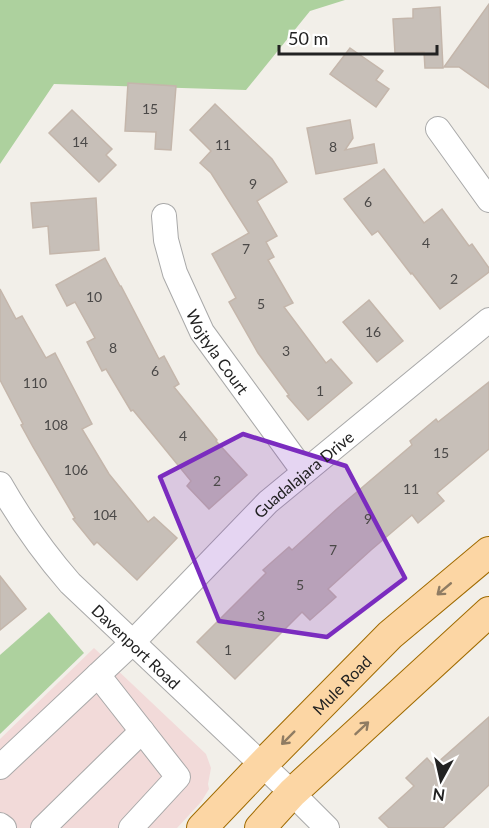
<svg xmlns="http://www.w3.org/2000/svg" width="489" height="828" viewBox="0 0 489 828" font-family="Lato,sans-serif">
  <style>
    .commercial { fill: #f2dad9 }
    .forest { fill: #add19e }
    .building { fill: #c7bfb8; stroke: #c4b6ab; stroke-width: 1.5 }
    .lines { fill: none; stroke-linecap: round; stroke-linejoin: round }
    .minor-casing { stroke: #a9a9a9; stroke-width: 26 }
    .major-casing { stroke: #a06b00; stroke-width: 32 }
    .minor { stroke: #fff; stroke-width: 24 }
    .major { stroke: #fcd6a4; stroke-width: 30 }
    .oneway { stroke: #8f7c63 }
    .marked { fill: #7b2cbf; fill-opacity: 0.2; stroke: #7b2cbf; stroke-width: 4.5; stroke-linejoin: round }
    .labels { text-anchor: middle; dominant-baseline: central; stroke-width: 5; stroke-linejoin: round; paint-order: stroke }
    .number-label { font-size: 14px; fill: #4b4948 }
    .street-label { font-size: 16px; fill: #222; stroke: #fff }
  </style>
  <rect width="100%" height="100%" fill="#f2efe9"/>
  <path class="commercial" d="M94,648L206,754L211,768L208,784L209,789L201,802L177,828H0V739Z"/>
  <g class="forest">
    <path d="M0,0H345L310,11L246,90L54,84L0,164Z"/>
    <path d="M49,612L84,653L0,734V655Z"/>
  </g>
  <g class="building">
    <path d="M489,4V88L459,67H444Z"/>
    <path d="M440,7L443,68H425L424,52L395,53L393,19L413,18V9Z"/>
    <path d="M350,48L383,71L376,80L389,89L376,107L330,74Z"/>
    <path d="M128,83L176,86L171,150L155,149L156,132L125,131Z"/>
    <path d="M215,104L272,159L287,182L257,201L277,236L266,242L274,257L268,260L293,303L284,307L326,363L331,359L352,383L308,420L287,396L289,395L258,353L229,302L236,298L212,254L249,233L211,173L200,163L211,151L190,130Z"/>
    <path d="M72,110L112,149L106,155L116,165L99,182L49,133Z"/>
    <path d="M350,120L353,138L345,150L374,144L377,163L316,174L307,128Z"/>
    <path d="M384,169L424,223L442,209L469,246L472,244L489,268V272L440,309L412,273L411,274L378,231L372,235L344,199Z"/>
    <path d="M96,198L99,250L50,254L48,226L33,228L31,203Z"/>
    <path d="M105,258L120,286H121L159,359L164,356L179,384L174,387L217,440L216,441L247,475L209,509L187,486L191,481L133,410L131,411L106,369L102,371L87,342L95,338L75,302L67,306L56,285Z"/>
    <path d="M0,289L16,319L22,316L46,358L55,353L92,424L82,429L109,474L148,522L154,517L177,538L137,580L97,542L94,545L73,519L75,518L33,447L21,425L23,424L0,380Z"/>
    <path d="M369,300L403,341L377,362L343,322Z"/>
    <path d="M489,382V449L437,493L444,501L418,523L412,515L371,550L328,589L336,597L310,620L302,612L235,679L197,642L266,573L263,570L289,547L292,550L338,508L412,445L410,441L436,419L438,422Z"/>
    <path d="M0,576L26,609L0,630Z"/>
    <path d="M489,717V785L443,828H389L379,818L414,786L406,778L427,758L433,765L437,763Z"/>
  </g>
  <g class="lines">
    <g class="minor-casing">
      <g id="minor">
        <path d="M438,129L489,200"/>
        <path id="s1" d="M164,216L166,240L175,273L202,332L304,472"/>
        <path id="s2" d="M0,484C20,519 43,552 70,583L292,793L327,828"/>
        <path d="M98,675L178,777L131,828"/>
        <path id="s3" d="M0,767L132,643L268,502L489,320"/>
        <path d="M0,825L4,828"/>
        <path d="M43,828L142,731"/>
      </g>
    </g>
    <g class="major-casing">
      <g id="major">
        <path id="s4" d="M202,828L262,765L390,635L489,552"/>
        <path d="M260,828L292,793L489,612"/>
      </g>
    </g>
    <use href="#minor" class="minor"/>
    <use href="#major" class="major"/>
  </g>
  <defs><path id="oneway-shaft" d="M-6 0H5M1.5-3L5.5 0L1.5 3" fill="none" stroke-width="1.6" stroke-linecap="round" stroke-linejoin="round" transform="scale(1.5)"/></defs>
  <g class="oneway">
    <use href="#oneway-shaft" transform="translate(444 589) rotate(140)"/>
    <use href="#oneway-shaft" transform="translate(362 728) rotate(-43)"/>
    <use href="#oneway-shaft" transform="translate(288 738) rotate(135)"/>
  </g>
  <path class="marked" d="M243,434L346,466L405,578L327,637L219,621L160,477Z"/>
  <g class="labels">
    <g class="number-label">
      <text x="150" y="108">15</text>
      <text x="80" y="141">14</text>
      <text x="223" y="144">11</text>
      <text x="333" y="146">8</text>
      <text x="253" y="183">9</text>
      <text x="368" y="201">6</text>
      <text x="426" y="242">4</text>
      <text x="246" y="248">7</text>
      <text x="454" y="278">2</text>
      <text x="94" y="296">10</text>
      <text x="261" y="303">5</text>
      <text x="373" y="331">16</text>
      <text x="113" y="347">8</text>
      <text x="286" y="350">3</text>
      <text x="155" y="370">6</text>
      <text x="35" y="382">110</text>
      <text x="320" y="390">1</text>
      <text x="56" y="424">108</text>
      <text x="183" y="435">4</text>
      <text x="441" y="452">15</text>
      <text x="76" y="469">106</text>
      <text x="217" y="480">2</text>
      <text x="411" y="488">11</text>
      <text x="105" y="514">104</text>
      <text x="368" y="518">9</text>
      <text x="333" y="549">7</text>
      <text x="300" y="584">5</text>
      <text x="261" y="615">3</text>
      <text x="228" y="649">1</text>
    </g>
    <g class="street-label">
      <text stroke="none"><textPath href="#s1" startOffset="148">Wojtyla Court</textPath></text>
      <text stroke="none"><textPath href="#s3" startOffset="422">Guadalajara Drive</textPath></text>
      <text stroke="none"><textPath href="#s2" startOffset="213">Davenport Road</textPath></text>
      <text stroke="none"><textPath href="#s4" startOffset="200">Mule Road</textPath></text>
    </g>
  </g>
  <g transform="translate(441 780) rotate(188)" stroke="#ffffff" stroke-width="4.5" paint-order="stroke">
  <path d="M0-4.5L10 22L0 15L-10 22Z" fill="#222222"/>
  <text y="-9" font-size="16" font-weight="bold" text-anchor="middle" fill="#222222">N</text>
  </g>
  <path d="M279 45v9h158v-9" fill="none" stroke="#222222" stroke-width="3"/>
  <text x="288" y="45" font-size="18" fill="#222222" stroke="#ffffff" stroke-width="4.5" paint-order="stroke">50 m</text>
</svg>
